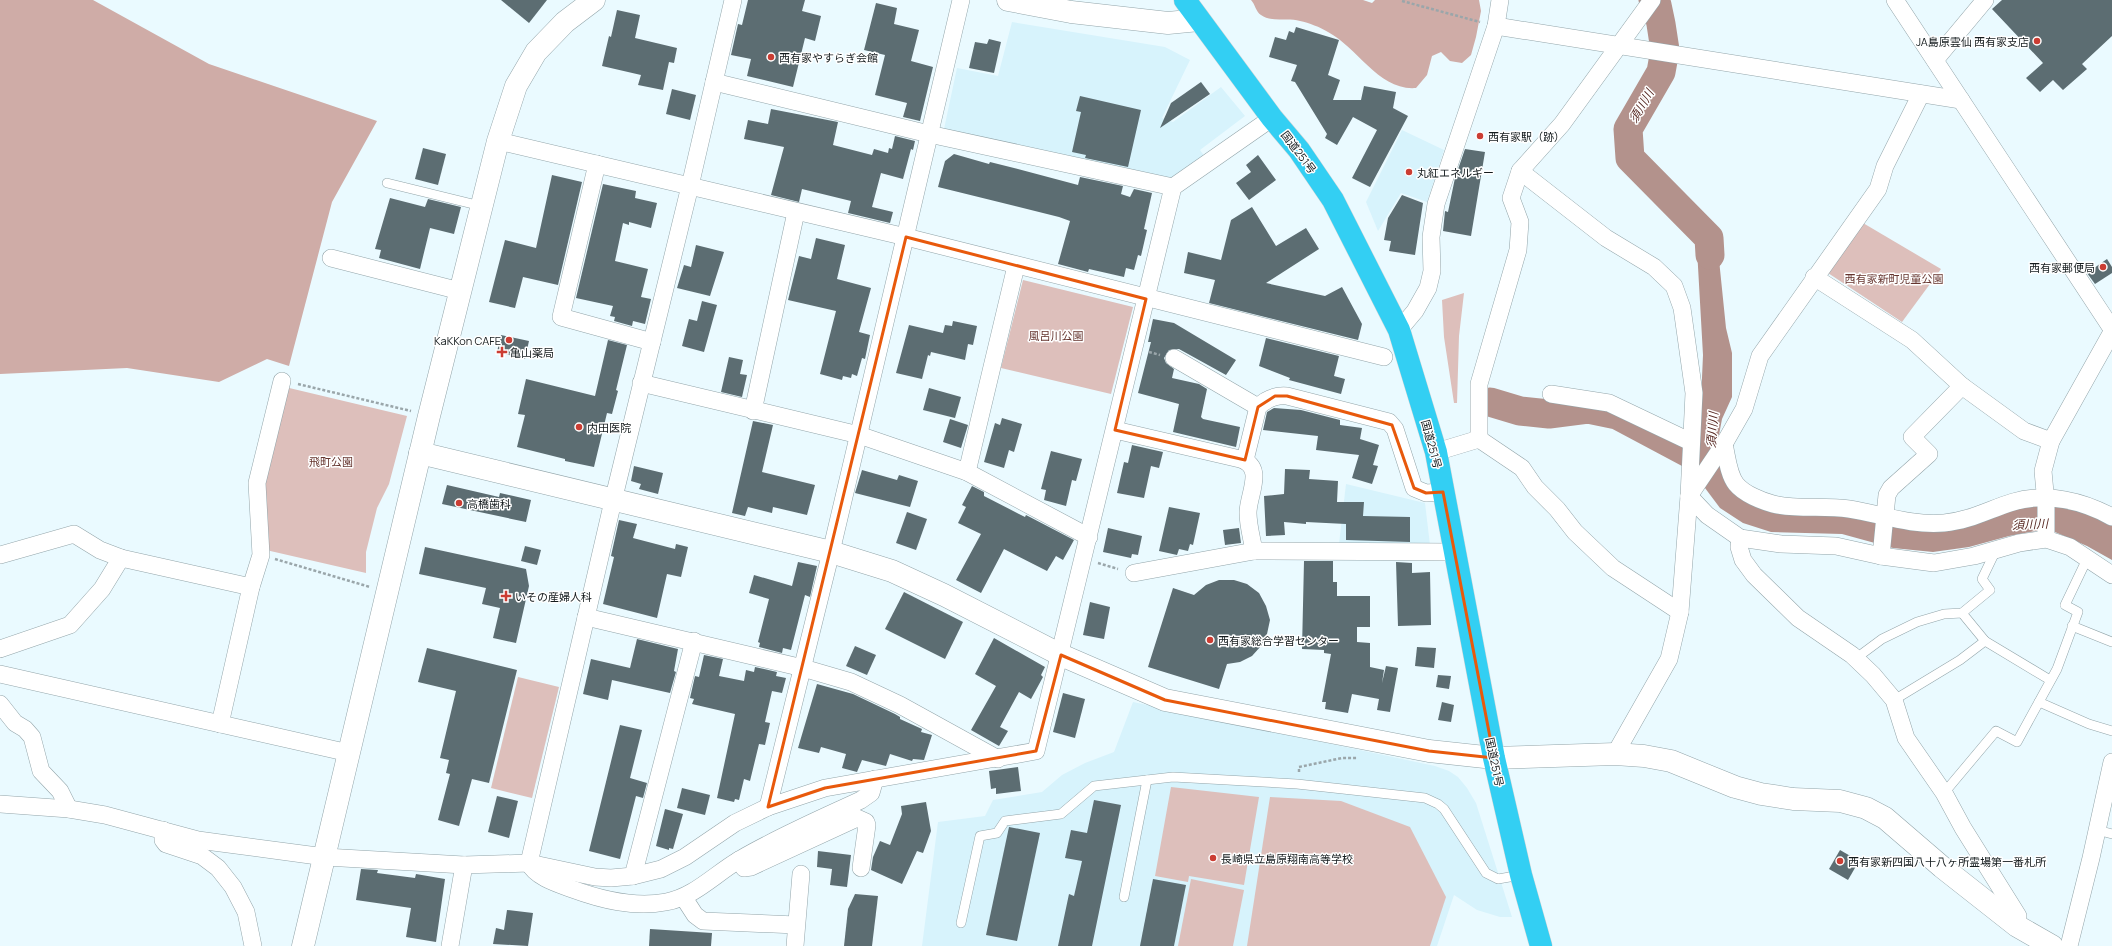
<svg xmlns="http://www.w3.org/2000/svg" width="2112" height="946" viewBox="0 0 2112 946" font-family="Manrope,'Noto Sans JP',sans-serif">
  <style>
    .built { fill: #d7f3fc }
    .green { fill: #ddbfbb }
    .forest { fill: #cfaca7 }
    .water { fill: #b3928c }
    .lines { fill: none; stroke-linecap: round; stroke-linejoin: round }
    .river { stroke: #b3928c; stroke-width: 29 }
    .building { fill: #5c6d72 }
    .lane-casing { stroke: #93a5aa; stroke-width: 10 }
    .street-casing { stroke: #93a5aa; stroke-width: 18 }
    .secondary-casing { stroke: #93a5aa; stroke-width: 23 }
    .highway-casing { stroke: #d5d6d6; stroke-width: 23 }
    .path { stroke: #9aa6aa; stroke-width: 2.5; stroke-dasharray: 3 2; stroke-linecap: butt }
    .lane { stroke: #fff; stroke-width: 9 }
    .street { stroke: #fff; stroke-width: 17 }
    .secondary { stroke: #fff; stroke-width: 22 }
    .highway { stroke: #33cff3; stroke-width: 22 }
    .marked { fill: none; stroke: #e8590c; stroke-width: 3; stroke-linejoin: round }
    .poi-dot { fill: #cb3d33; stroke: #fff; stroke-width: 1.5 }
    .labels { text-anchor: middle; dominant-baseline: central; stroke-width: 3; stroke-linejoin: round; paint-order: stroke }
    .poi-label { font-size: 11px; fill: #141b1d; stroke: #fff; text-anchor: start }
    .street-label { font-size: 11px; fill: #141b1d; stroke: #fff }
    .park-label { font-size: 11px; fill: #65342e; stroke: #fff }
    .water-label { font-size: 12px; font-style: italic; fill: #562721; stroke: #fff }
  </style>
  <rect width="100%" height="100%" fill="#eafaff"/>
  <g class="built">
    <path d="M1012,22L1165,47L1190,60L1162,118L1173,122L1221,87L1245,116L1200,150L1205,157L1173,179L944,129L957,68L998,76Z"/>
    <path d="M1402,130L1444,150L1427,202L1401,193L1378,231L1366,202Z"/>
    <path d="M1346,484L1425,503L1430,545L1339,544Z"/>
    <path d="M1133,702L1435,766L1449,771L1458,777L1467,788L1476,803L1512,917H1500L1477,910L1454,895L1437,946H922L938,822L985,816L993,800L1042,792L1062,775L1085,763L1114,752Z"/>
  </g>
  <g class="green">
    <path d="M1863,223L1941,269L1902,322L1828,273Z"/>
    <path d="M1023,280L1133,307L1111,394L1001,368Z"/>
    <path d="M1464,293L1459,336L1457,403H1454L1444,337L1442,300Z"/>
    <path d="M285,387L407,416L389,484L377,508L366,552V573L266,550L261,484Z"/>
    <path d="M518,677L559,687L532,798L491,788Z"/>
    <path d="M1171,787L1259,797L1244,885L1189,876L1188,882L1155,876Z"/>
    <path d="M1270,797L1341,801L1410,827L1446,897L1430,946H1247Z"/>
    <path d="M1191,879L1244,890L1233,946H1178Z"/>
  </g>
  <g class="forest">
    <path d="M0,0H93L209,64L377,121L332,202L289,366L267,359L219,382L127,368L0,374Z"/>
    <path d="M1251,0H1363L1372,3L1375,0H1479L1481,11L1476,37L1471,55L1462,63L1450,61L1441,52L1432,56L1427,75L1416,88C1379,91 1358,48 1328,32C1320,27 1309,23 1300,21C1288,17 1271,23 1261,15C1256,12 1255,4 1251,0Z"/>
  </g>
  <path class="water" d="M1691,211L1717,240L1726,328L1732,353V397L1722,419L1718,440L1732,487L1847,512L1895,526L2038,505H2066L2112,524V560L2087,546L2055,532L2036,531L2009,536L1969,547L1933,552L1893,548L1842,534L1771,532L1743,523L1720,508L1705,488L1698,469L1703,355L1697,249Z"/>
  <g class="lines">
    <g class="river">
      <path d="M1653,0L1657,5L1661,24L1665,50L1661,72L1628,129L1630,158L1709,238L1710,255"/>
      <path d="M1490,402L1520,411L1549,414L1588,409L1617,415L1709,464"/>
    </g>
  </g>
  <g class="building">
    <path d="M501,0H547L529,23Z"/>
    <path d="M748,0H805L802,11L821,16L815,41L805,38L793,87L747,76L751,59L731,55L738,24L742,25Z"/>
    <path d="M2002,0H2112V36L2082,64L2087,69L2063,90L2053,80L2040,92L2026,78L2043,63L1992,9Z"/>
    <path d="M876,3L897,8L894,24L919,30L911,61L933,67L920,121L903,117L907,103L875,95L885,55L864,50Z"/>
    <path d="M617,10L640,15L635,38L677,48L674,63L669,62L663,90L638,85L641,75L602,66L609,36L611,37Z"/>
    <path d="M1296,27L1339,40L1328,75L1340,80L1333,100H1361L1364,86L1396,92L1393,108L1408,116L1370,187L1352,178L1377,130L1353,117L1337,145L1325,138L1327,134L1295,82L1291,81L1297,65L1269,57L1275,37L1286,40L1289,31L1294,33Z"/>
    <path d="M989,39L1001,42L994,73L969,68L975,42L987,44Z"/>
    <path d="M1201,82L1210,94L1160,128L1171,103Z"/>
    <path d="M672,89L696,95L690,120L666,114Z"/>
    <path d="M1080,96L1141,110L1128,167L1085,158L1086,155L1072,152L1081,112L1076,111Z"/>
    <path d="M771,109L838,122L833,145L872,155L874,149L888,153L889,148L892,149L895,136L915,141L913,150L911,149L903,179L881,173L872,207L893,212L890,223L848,213L851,201L802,189L799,202L771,195L784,147L744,139L748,120L768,124Z"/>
    <path d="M423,148L446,154L438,185L415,179Z"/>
    <path d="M1465,149L1485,152L1471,236L1443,231L1445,211L1448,212L1455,178Z"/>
    <path d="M954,154L989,164L990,162L1010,167L1078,185L1080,177L1123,186L1121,194L1130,197L1134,189L1152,193L1144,229L1147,230L1141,256L1138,255L1134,270L1126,268L1124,277L1089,269L1088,272L1058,264L1070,221L1059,217L938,187L945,161Z"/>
    <path d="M1258,155L1276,180L1249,200L1236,183L1251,172L1246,165Z"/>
    <path d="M552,175L582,182L558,285L523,277L515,308L489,302L505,240L536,248Z"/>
    <path d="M603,184L636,191L635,198L657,203L651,228L629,222V225L623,223L615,261L648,269L641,297L651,299L645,324L633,321L632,326L614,321L615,317L610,316L613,306L576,298Z"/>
    <path d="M1402,195L1423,203L1415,255L1389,251L1391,241L1384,240L1388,218Z"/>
    <path d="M390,198L425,207L428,199L461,207L454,234L430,228L420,269L379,258L381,250L375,249Z"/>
    <path d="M1252,207L1276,246L1306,228L1319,249L1266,283L1325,296L1342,287L1362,324L1358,340L1209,303L1215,280L1184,273L1188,252L1221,260L1231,220Z"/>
    <path d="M816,238L845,245L837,279L871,288L859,332L870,335L865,359L862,358L857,376L852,374L851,378L843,376L842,380L820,374L836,311L788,300L799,256L811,259Z"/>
    <path d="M696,245L724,252L710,296L677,288L684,265L691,267Z"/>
    <path d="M2107,259L2112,267V273L2095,284L2087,273Z"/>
    <path d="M702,301L717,305L704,352L682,346L689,319L697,321Z"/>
    <path d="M1153,319L1174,323L1236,360L1226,375L1179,349L1169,350L1164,358L1166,363L1174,369L1172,378L1199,384L1207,389L1201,417L1203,419L1240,427L1236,447L1173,432L1179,404L1138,393L1151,342H1148Z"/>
    <path d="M953,321L977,326L973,345L968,344L965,360L931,352L930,356L928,355L922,379L896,373L909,325L943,333L945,325L952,326Z"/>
    <path d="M501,335L529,341L525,359L497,352Z"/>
    <path d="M1266,338L1339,356L1334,376L1345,379L1341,394L1289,380L1290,378L1259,366Z"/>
    <path d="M608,340L627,345L616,390L618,391L612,414L607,413L594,467L565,461V459L517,447L525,415L518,414L526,379L595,396Z"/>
    <path d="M729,357L743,360L740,374L747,375L742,397L721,392Z"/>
    <path d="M929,388L961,397L955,418L923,410Z"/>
    <path d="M1274,408L1301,410L1340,420V425L1362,428L1360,439L1379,445L1373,465L1378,466L1372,484L1352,478L1359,455L1316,450L1318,436L1263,430L1267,412Z"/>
    <path d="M1002,418L1022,424L1014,452L1009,450L1004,468L984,462L995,423L1000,425Z"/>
    <path d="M950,419L968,425L961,448L943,442Z"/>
    <path d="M753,421L773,425L762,472L815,485L807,515L773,507L772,513L748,507L745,516L732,513Z"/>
    <path d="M1132,445L1163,452L1159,468L1151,466L1144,498L1117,493L1124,462L1128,463Z"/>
    <path d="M1051,451L1082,459L1076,481L1072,480L1066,506L1044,500L1046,490L1041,489Z"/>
    <path d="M634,466L663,473L658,494L639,489L641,484L631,481Z"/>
    <path d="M1285,469L1310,470L1309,479L1338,481L1337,502H1364L1363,516L1410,517V542L1346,540V524L1306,522V524L1284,522L1285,535L1266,536L1264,496L1284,494Z"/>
    <path d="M862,470L897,480L899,475L918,481L910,507L855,493Z"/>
    <path d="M447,485L499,497L500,493L531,500L526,522L442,504Z"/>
    <path d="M972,486L984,492V496L1025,517L1026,515L1074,540L1063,560L1056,556L1047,571L1004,549L981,593L956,580L981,534L958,523L966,507L962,505Z"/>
    <path d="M1169,507L1200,513L1193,545L1190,544L1188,551L1179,549L1177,555L1159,551Z"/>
    <path d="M907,512L927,519L916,550L896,543Z"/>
    <path d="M619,520L637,524L633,538L675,549L676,544L688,547L681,577L667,574L657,618L603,604L614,557L611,556Z"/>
    <path d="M1108,528L1142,536L1138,555L1132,554L1131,558L1103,552Z"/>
    <path d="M1239,528L1241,543L1225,545L1223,530Z"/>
    <path d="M525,546L541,550L537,565L521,561Z"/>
    <path d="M425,547L526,569L529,586L516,643L493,638L500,608L482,604L486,588L419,574Z"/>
    <path d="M1304,561H1333V582H1337V596H1370V627H1357V642L1370,643V667L1384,670L1382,683L1386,666L1398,668L1390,712L1377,710L1379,699L1352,694L1348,713L1325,709L1326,702H1322L1331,654L1324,653V650L1302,649Z"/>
    <path d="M798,562L817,566L810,597L805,595L791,650L783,648L782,653L759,647L760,643L758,642L769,599L749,593L754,575L792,586Z"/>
    <path d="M1396,562L1412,563V573L1430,572L1431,625L1398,626Z"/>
    <path d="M1219,580H1234L1247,584L1259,593L1266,606L1270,620L1267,634L1261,646L1252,656L1240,662L1227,664L1219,689L1148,667L1173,588L1194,595L1206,585Z"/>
    <path d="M904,592L963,622L945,659L885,629Z"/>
    <path d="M1090,602L1110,607L1104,639L1083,635Z"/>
    <path d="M994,638L1045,667L1041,675L1043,677L1031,699L1019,692L1000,727L1008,731L999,746L971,730L996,686L975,674Z"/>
    <path d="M637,639L678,649L674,671L676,672L670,693L612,680L608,700L583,694L591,659L630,668Z"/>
    <path d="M855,646L876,655L867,675L846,666Z"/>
    <path d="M1417,647L1436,648L1434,668L1415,666Z"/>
    <path d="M427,648L517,670L489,783L472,779L459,826L438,820L450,774L446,773L449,760L440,758L456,691L418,682Z"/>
    <path d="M704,655L723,659L719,676L744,681L746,670L754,672L755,667L777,672L776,676L786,678L782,693L772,691L765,722L770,723L765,745L759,744L750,781L744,779L739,800L735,799L734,802L717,798L735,714L692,704L694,699L690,698L695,676L699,677Z"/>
    <path d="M1438,675L1451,676L1449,689L1436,687Z"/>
    <path d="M817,684L853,694L895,714L900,717V719L922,729L921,732L932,735L924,760L913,759L912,761L890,754L886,766L862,760L857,772L842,768L846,754L821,747L819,753L798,748Z"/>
    <path d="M1063,693L1085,699L1075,738L1053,732Z"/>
    <path d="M1442,702L1454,705L1451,722L1438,720Z"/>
    <path d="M620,725L642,730L630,778L647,783L643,798L636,796L620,859L589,851Z"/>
    <path d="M1018,767L1021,791L996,794V788L991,789L989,771Z"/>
    <path d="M682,788L710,795L705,815L677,808Z"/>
    <path d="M497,796L518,801L509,838L488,832Z"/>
    <path d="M1094,800L1121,805L1092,946H1058L1069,894L1074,896L1082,861L1065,858L1071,830L1087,833Z"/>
    <path d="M926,802L931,831L923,853L917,851L902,884L871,870L873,857L880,841L890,845L902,814L901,806Z"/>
    <path d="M665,809L683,814L673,849L669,848V850L656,846Z"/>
    <path d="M1009,827L1040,833L1017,941L986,935Z"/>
    <path d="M1840,850L1859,861L1848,880L1829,869Z"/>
    <path d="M818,851L851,855L847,887L830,885L832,869L817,867Z"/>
    <path d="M361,869L378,870L377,873L415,878L416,874L445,879L436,942L406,937L411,908L356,900Z"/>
    <path d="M1153,879L1186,885L1174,946H1140Z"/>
    <path d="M855,894L878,896L872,946H844L848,909Z"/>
    <path d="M507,910L533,913L528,946L493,944L496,928L504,930Z"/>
    <path d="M650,929L712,933L711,946H649Z"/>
  </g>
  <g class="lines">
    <g class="lane-casing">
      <g id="lane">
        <path d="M387,183L481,206"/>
        <path d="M1962,613L1985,641L2050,680"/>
        <path d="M2072,626L2112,642"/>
        <path d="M1855,659L1882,639L1917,622L1944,614L1962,613L1990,590L1982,579L1996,550"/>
        <path d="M1894,700L1960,660L1985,641"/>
        <path d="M2039,702L2089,724L2112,731"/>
        <path d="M1944,793L1996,731L2017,742L2057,669L2078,612L2065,605L2087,559"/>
        <path d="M2097,830L2112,834"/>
        <path d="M1124,897L1147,780"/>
        <path d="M961,923L980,836L997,833L1005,821L1061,814L1094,786L1173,777L1297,784L1425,798L1438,804L1444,809L1486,873L1498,879L1521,875"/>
      </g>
    </g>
    <g class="street-casing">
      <g id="street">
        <path d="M733,0L690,186L613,501L529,863C535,877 558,884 572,889C602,900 634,908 666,902C694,897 715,874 739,860C778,837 820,819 861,800L871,793L875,779"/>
        <path d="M1895,0L2112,329"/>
        <path d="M1496,26L1961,100"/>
        <path d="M1935,60L1985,0"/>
        <path d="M714,82L929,134L1173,187"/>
        <path d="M498,141L906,237L1384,357"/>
        <path d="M597,164L561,317L652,342"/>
        <path d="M1520,171L1606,238L1654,267L1674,286L1682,308L1694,393L1689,496L1680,612L1669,659L1615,754"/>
        <path d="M331,258L460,291"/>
        <path d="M1814,277L1912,340L1962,386L2024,431L2051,441"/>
        <path d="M1399,330L1415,311L1428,288L1432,271L1431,237L1436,204L1496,26L1500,0"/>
        <path d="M1174,358L1258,407"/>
        <path d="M641,383L859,435L967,472L1089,537"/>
        <path d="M1551,394L1609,403L1691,442"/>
        <path d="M753,411L796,212"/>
        <path d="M1115,430L1240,459C1266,467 1248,494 1248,513C1248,525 1252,539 1254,551"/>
        <path d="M1479,439V384L1518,250L1520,222L1511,198L1520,171L1562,124L1652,0"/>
        <path d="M1479,439L1522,468L1535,487L1557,509L1575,532L1613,568L1680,612"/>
        <path d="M1724,444C1727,456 1728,474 1736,484C1744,494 1762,501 1773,504C1797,510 1824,505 1849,509C1881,514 1911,526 1944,523C1969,521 1990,509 2013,502C2047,492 2083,501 2112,517"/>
        <path d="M1436,452L1479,439"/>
        <path d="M1245,460L1258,407C1266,399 1275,395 1287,396L1389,422L1395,429L1414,488L1426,493L1443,492"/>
        <path d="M967,472L1016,266"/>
        <path d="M1689,496L1724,444L1744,409L1760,356L1878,189L1885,166L1921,94"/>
        <path d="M1689,496L1707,515L1740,538L1781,544L1836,546L1881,556L1934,563L1974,556L2019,543L2046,539L2070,547L2112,575"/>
        <path d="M1740,538L1739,547L1743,560L1754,575L1798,618L1852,655L1873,675L1894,700L1906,738L1944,793L1963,828L2018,916L2017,926"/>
        <path d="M2046,539V503L2043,471L2051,441L2112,332"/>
        <path d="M0,555L74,534L100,550L121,558L102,589L70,625L0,649"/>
        <path d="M1881,556L1887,495L1891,488L1929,454L1912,437L1962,386"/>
        <path d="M121,558L251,587"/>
        <path d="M1134,573L1254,551L1455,552"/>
        <path d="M586,617L803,668L851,682L900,705L998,759"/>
        <path d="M0,674L349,753"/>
        <path d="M0,704L15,723L25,729L32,737L41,771L60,791L69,809"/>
        <path d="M220,724L251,587L261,555L257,483L282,381"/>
        <path d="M0,804L69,809L105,815L198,840L325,857L464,865L529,863L595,877L611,878L633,876L661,869L685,857L735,823L768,807L825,788L1036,751L1173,187L1272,118"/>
        <path d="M768,807L831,552L961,0"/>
        <path d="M163,830V840L166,844L202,856L218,868L233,887L246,912L253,946"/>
        <path d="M739,860L744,868L751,867L857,818L866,822L867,825L861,868"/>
        <path d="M633,876L694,641"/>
        <path d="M684,898L695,915L703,921L796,925"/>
        <path d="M450,946L464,865"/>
        <path d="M795,946L801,874"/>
        <path d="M2069,946L2091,858L2112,762"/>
      </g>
    </g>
    <g class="secondary-casing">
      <g id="secondary">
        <path d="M1008,0L1071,12L1168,23L1199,20"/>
        <path d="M420,453L831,552L892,571L944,595L1061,655L1165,700L1429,751L1494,758L1615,754L1644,756L1671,761L1735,787L1761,794L1793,799L1840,801L1866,808L1885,818L1942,867L2017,926L2052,946"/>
        <path d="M303,946L429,416L498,141L516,86L536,52L565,22L594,0"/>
      </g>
    </g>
    <g class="highway-casing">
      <path id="highway" d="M1185,0L1272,118L1299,150L1333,200L1399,330L1436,452L1494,758L1521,875L1541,946"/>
    </g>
    <g class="path">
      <path d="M1402,1L1480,22"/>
      <path d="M1149,352L1160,355"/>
      <path d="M298,384L411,411"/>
      <path d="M275,559L370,587"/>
      <path d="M1098,563L1118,569"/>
      <path d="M1299,772V767L1342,758H1358"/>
    </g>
    <use href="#lane" class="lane"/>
    <use href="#street" class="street"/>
    <use href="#secondary" class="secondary"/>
    <use href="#highway" class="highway"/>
  </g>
  <path class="marked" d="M906,237L1146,299L1115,430L1245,460L1258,407L1275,396H1287L1392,425L1414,488L1426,493L1443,492L1494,758L1429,751L1165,700L1061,655L1036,751L825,788L768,807Z"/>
  <g class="poi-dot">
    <circle cx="2037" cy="41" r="4"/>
    <circle cx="771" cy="57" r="4"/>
    <circle cx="1480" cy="136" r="4"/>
    <circle cx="1409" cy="172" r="4"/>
    <circle cx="2103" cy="267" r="4"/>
    <circle cx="509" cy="340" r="4"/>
    <path d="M500 346h4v4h4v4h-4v4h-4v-4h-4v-4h4z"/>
    <circle cx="579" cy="427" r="4"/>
    <circle cx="459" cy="503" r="4"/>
    <path d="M504 590h4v4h4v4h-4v4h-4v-4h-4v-4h4z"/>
    <circle cx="1210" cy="640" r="4"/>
    <circle cx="1213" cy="858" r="4"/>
    <circle cx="1840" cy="861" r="4"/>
  </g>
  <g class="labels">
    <g class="poi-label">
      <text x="2029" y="41" text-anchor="end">JA島原雲仙 西有家支店</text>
      <text x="779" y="57">西有家やすらぎ会館</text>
      <text x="1488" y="136">西有家駅（跡）</text>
      <text x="1417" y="172">丸紅エネルギー</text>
      <text x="2095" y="267" text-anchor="end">西有家郵便局</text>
      <text x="501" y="340" text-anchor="end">KaKKon CAFE</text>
      <text x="510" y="352">亀山薬局</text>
      <text x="587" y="427">内田医院</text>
      <text x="467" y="503">高橋歯科</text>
      <text x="515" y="596">いその産婦人科</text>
      <text x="1218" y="640">西有家総合学習センター</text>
      <text x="1221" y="858">長崎県立島原翔南高等学校</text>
      <text x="1848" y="861">西有家新四国八十八ヶ所霊場第一番札所</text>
    </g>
    <g class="street-label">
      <text transform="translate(1299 152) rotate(53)">国道251号</text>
      <text transform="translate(1432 444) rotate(75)">国道251号</text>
      <text transform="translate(1495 762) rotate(78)">国道251号</text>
    </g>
    <g class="park-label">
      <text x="1894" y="278">西有家新町児童公園</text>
      <text x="1056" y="335">風呂川公園</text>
      <text x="331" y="461">飛町公園</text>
    </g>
    <g class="water-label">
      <text transform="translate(1641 106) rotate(-60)">須川川</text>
      <text transform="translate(1712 430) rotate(-86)">須川川</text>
      <text transform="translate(2030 524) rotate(-2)">須川川</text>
    </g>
  </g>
</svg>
